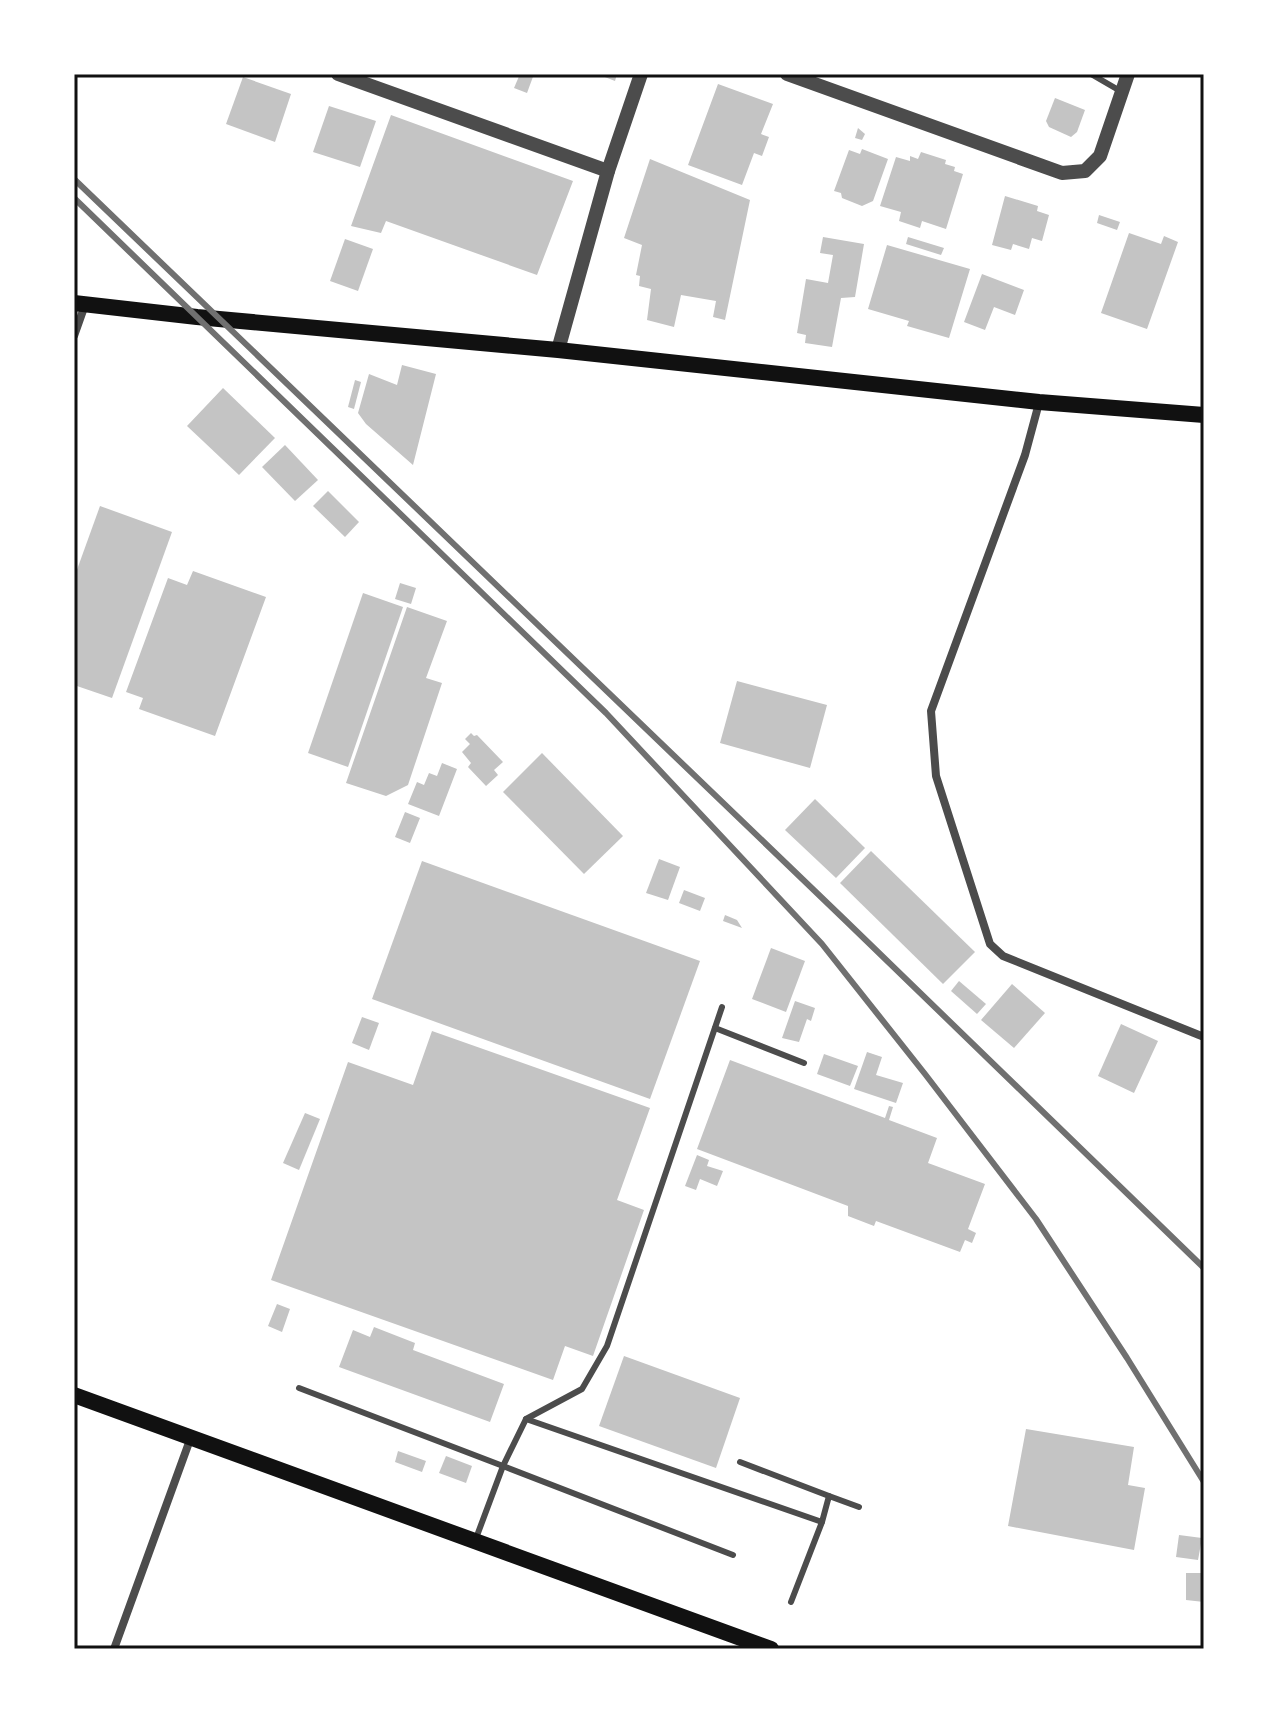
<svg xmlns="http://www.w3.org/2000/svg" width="1278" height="1723" viewBox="0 0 1278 1723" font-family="Manrope,sans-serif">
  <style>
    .building { fill: #c4c4c4 }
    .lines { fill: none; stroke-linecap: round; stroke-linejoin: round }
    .service { stroke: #4c4c4c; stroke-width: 6 }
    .minor { stroke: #4c4c4c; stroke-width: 8 }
    .tertiary { stroke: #4c4c4c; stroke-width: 14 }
    .secondary { stroke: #111; stroke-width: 16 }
    .rail { stroke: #707070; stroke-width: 6 }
    .neatline { fill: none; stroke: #111; stroke-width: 3 }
  </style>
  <rect width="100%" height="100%" fill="#fff"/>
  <g class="building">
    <path d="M520,74H534L527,93L514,88Z"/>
    <path d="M597,74H617L615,81Z"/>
    <path d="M243,77L291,94L275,142L226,124Z"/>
    <path d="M718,84L773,104L761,134L769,137L762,156L754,153L742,185L688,165Z"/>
    <path d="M1055,98L1085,110L1077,132L1071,137L1049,127L1046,121Z"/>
    <path d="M329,106L376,121L360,167L313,152Z"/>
    <path d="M391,115L573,181L537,275L386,221L381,233L351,226Z"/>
    <path d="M858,128L865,134L862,140L855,138Z"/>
    <path d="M862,149L888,159L873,201L862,206L842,198L841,193L834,191L849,150L860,154Z"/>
    <path d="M921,152L946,160L945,164L955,167L954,171L963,174L946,229L922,221L920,228L899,221L901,212L880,206L896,157L910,161V156L918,159Z"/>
    <path d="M650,159L750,200L725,320L713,317L716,301L681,295L674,327L647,320L651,289L639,286L640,276L636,275L642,245L624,238Z"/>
    <path d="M1005,196L1038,206L1037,211L1049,215L1042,241L1032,238L1029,249L1013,244L1011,250L992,245Z"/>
    <path d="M1099,215L1120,222L1117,230L1097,223Z"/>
    <path d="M1129,233L1161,244L1164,236L1178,242L1147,329L1101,313Z"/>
    <path d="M823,237L864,244L855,297L841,298L832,347L805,343L806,335L797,333L806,279L828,283L833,255L820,253Z"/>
    <path d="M908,237L944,248L941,255L906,244Z"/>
    <path d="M345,239L373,249L358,291L330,281Z"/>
    <path d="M887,245L970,269L949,338L907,326L909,321L868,309Z"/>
    <path d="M982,274L1024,290L1015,315L994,307L985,330L964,322Z"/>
    <path d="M402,365L436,374L413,465L366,424L358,413L369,374L397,385Z"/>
    <path d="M355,380L361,382L354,409L348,407Z"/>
    <path d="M223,388L275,438L239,475L187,426Z"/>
    <path d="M285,445L318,480L295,501L262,467Z"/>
    <path d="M328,491L359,522L345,537L313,506Z"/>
    <path d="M100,506L172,532L112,698L74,685V578Z"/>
    <path d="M193,571L266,597L215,736L139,709L143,698L126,692L168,578L187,585Z"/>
    <path d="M400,583L416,588L411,604L395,599Z"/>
    <path d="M363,593L403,607L348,767L308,753Z"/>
    <path d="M407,607L447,621L426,678L442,683L408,785L386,796L346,783Z"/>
    <path d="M737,681L827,705L810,768L720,743Z"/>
    <path d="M471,733L474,736L477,735L503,762L494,770L498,775L486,786L468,767L471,763L462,752L470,744L465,739Z"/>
    <path d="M542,753L623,836L584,874L503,792Z"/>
    <path d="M442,763L457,769L439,816L408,804L417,782L424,785L429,773L437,776Z"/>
    <path d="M815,799L865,848L836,878L785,830Z"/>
    <path d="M405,812L420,818L410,843L395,837Z"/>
    <path d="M871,851L975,952L943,984L840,883Z"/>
    <path d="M659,859L680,867L668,900L646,893Z"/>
    <path d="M422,861L700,961L650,1099L372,999Z"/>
    <path d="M684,890L705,898L700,911L679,903Z"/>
    <path d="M725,915L737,920L742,928L723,921Z"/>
    <path d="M771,948L805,961L786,1012L752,999Z"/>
    <path d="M959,981L986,1004L977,1014L951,991Z"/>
    <path d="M1012,984L1045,1013L1014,1048L981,1020Z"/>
    <path d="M795,1001L815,1008L811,1021L807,1019L799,1042L782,1038Z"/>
    <path d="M362,1017L379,1023L369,1050L352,1043Z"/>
    <path d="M1121,1024L1158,1041L1134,1093L1098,1076Z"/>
    <path d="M432,1031L650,1108L617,1200L644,1210L593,1356L565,1346L553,1380L271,1280L348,1062L413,1085Z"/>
    <path d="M867,1052L882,1057L876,1075L903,1083L896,1103L854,1089Z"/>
    <path d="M824,1054L858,1066L850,1086L817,1074Z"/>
    <path d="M730,1060L885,1118L889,1106L893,1107L889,1120L937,1138L928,1163L985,1184L968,1229L976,1233L972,1243L965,1240L960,1252L876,1221L874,1226L848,1216V1206L697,1149Z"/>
    <path d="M305,1113L320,1119L299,1170L283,1163Z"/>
    <path d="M697,1155L709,1160L707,1166L723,1171L717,1186L700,1179L696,1190L685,1186Z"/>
    <path d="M277,1304L290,1309L282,1332L268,1326Z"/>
    <path d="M374,1327L415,1343L413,1350L504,1384L490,1422L339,1367L353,1330L370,1337Z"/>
    <path d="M624,1356L740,1398L716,1468L599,1426Z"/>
    <path d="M1026,1429L1134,1447L1128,1485L1145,1488L1134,1550L1008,1526Z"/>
    <path d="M398,1451L426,1461L422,1472L395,1462Z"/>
    <path d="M446,1456L472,1466L466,1483L439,1473Z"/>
    <path d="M1179,1535L1202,1538L1198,1560L1176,1557Z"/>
    <path d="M1186,1573H1204V1602L1186,1600Z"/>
  </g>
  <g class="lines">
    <g class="service">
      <path d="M1091,74L1122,92"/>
      <path d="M715,1028L804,1063"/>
      <path d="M299,1388L503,1466L475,1541"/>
      <path d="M526,1419L582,1389L607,1346L722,1007"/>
      <path d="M740,1462L829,1496"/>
      <path d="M822,1522L829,1496L859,1507"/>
      <path d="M733,1555L503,1466L526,1419L822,1522L791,1602"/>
    </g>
    <g class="minor">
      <path d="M74,336L85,305"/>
      <path d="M1039,403L1025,455L931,711L936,776L990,944L1003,956L1204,1037"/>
      <path d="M114,1649L191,1437"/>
    </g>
    <g class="tertiary">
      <path d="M338,74L608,171"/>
      <path d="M787,74L1062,173L1085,171L1100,156L1128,74"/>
      <path d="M558,350L608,171L641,74"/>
    </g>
    <g class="secondary">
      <path d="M74,303L197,317L558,350L1039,402L1204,415"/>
      <path d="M74,1395L771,1649"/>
    </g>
    <g class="rail">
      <path d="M74,179L846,921L1204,1268"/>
      <path d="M74,198L606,713L822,944L925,1074L1036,1219L1127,1358L1204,1482"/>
    </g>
  </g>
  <rect width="1278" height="1723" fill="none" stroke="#ffffff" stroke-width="152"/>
  <rect x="76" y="76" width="1126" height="1571" class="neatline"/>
</svg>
